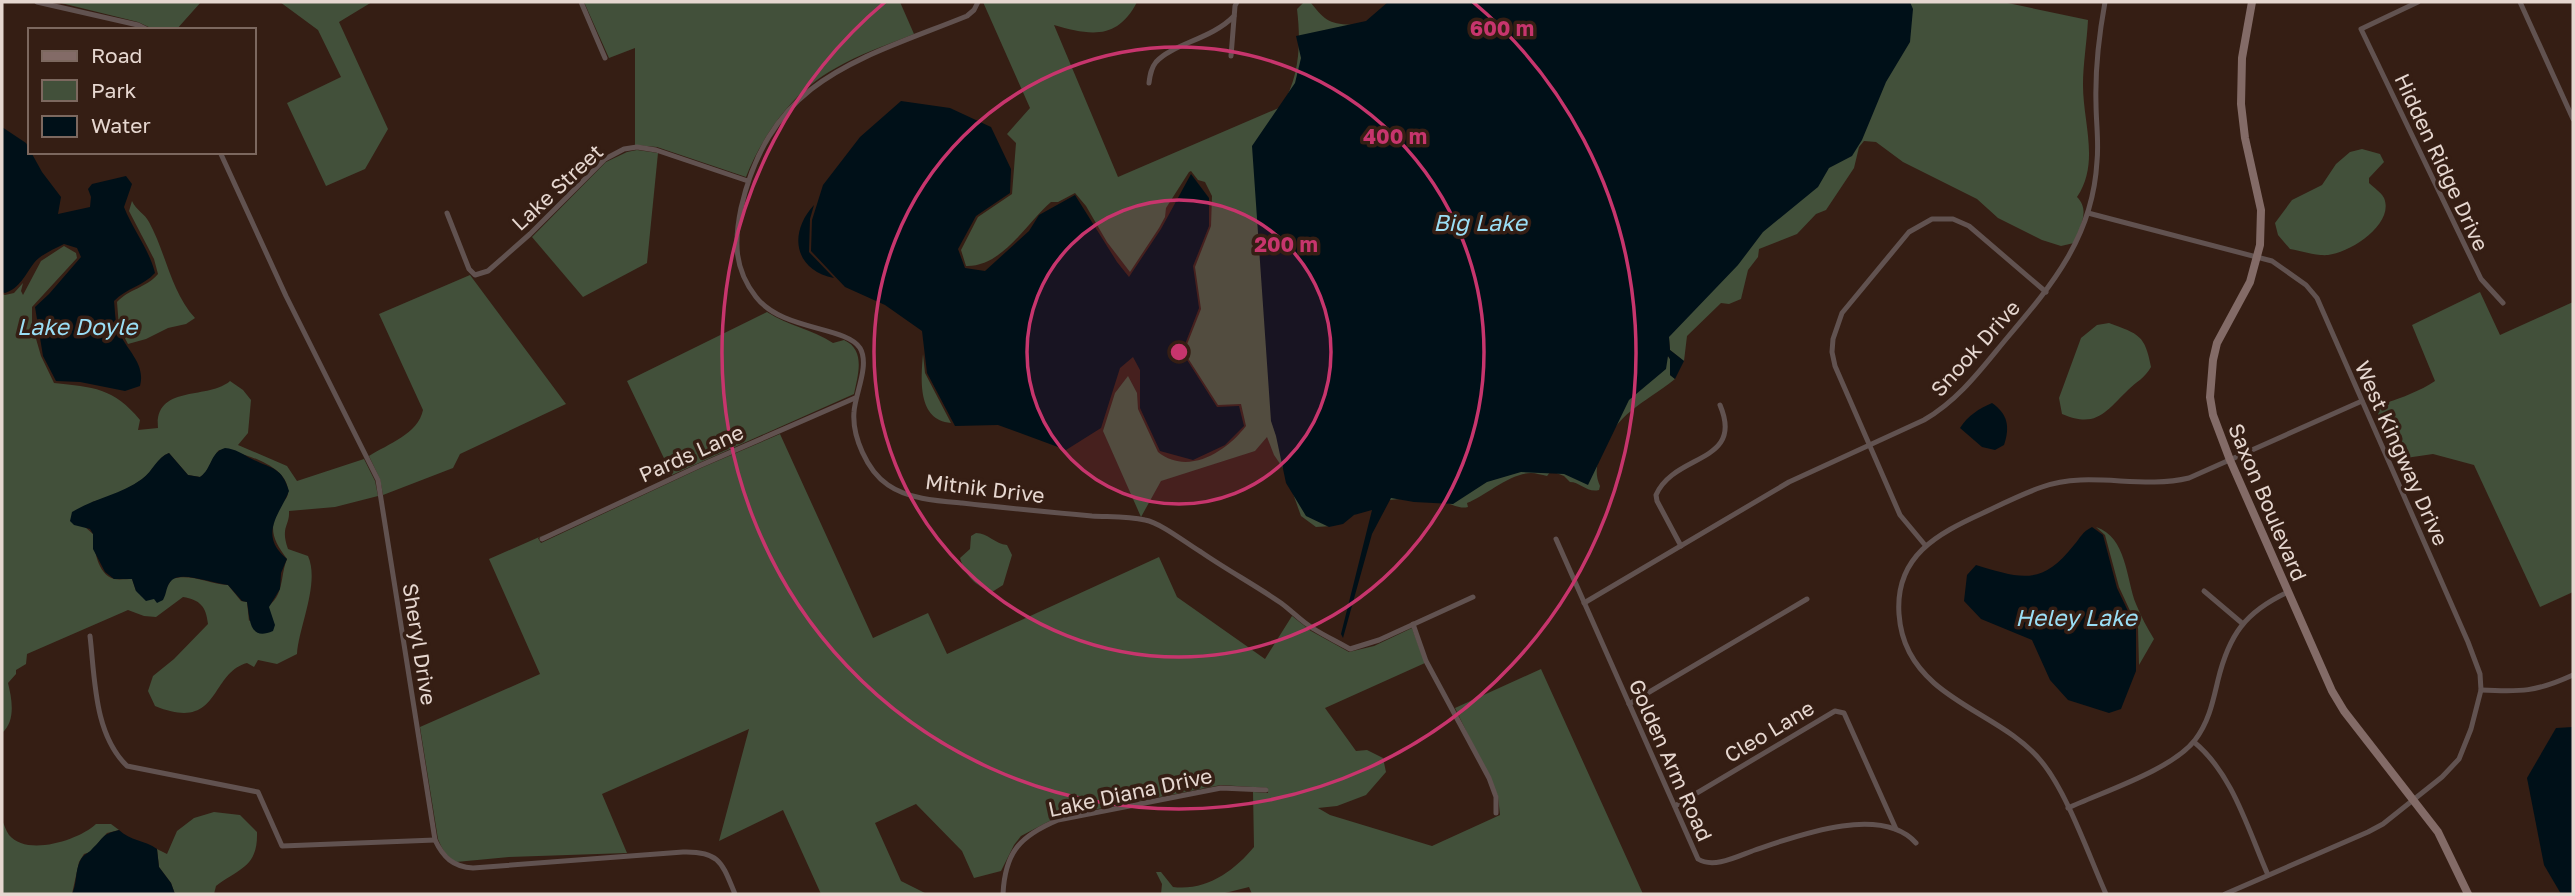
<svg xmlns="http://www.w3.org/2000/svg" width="2575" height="896" viewBox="0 0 2575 896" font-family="'Golos Text',sans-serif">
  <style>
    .green { fill: #42503a; fill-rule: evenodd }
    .water { fill: #001018 }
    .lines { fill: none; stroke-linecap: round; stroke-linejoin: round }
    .street { stroke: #615250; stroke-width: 5 }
    .secondary { stroke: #836b67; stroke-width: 8 }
    .ring { fill: none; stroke: #c7356d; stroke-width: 3.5 }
    .labels { text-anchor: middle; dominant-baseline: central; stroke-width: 7; stroke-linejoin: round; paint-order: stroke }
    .street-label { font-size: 21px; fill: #e6d7d0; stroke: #351e14 }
    .water-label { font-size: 23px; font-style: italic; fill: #9adef5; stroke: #351e14 }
    .centre { fill: #c7356d; stroke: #351e14; stroke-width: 3.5 }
    .ring-label { font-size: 21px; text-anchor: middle; font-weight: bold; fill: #c7356d; stroke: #351e14; stroke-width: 7; stroke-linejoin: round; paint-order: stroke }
  </style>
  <rect width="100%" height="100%" fill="#351e14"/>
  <g class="green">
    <path d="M57,2H201L176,30H155L138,22Z"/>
    <path d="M280,2H372L339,22L388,129L365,169L326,186L287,103L341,77L318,30Z"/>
    <path d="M584,2H900L914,34C887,45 859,54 834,69C793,92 763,134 746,177L657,147L635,145V48L609,58Z"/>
    <path d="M983,2H1137C1117,41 1089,35 1054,25L1118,177L1281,107C1300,77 1301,43 1297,9L1304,2L1311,3C1326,22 1330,24 1355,25L1667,355L1670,359V375L1675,379C1642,405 1617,412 1601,453C1596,465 1595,475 1600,486L1599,490C1587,493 1580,482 1570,482L1564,476L1551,471L1547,476C1542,475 1536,473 1531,473C1510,473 1485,496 1467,503L1468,507C1460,509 1454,505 1447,503C1429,498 1407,498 1389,500L1371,534L1375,504L1332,526L1316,527L1301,516L1285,471L1274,455L1267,437L1255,451L1161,481L1141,517L1103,431L1115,393L1128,376L1137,393L1138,409L1158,452C1188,476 1226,452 1246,426L1241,404L1218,405L1184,352L1201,309L1195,267L1211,226L1212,196L1205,182L1198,180L1191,171L1189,172L1166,208L1165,217L1159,228L1130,272L1107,242L1086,206L1075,193L1058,202H1051C1027,222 1003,267 966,266L961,250L978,217L1012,194L1016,143L1007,134L1030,108Z"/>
    <path d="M1868,2H2003L2088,20C2087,41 2083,64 2083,85C2083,123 2100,163 2077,197C2091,211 2079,228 2074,243L2061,246L2042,240L1998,218L1977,199L1903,162L1876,142L1864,141L1859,147L1854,168L1826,210L1816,214L1797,234L1759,249L1758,257L1748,270L1741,299L1729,304L1721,303L1687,336L1684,361L1670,350L1669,338L1661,326Z"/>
    <path d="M2362,149L2380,154L2384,162L2369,178V183C2374,188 2381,192 2384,198C2395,224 2350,253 2328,255C2316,256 2302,251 2290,249L2278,235L2275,223L2292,200L2322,185L2336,164L2350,152Z"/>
    <path d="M637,150L658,153L647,263L583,297L532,237L606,162L627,152Z"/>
    <path d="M132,201C136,210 145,214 149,222C166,253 171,292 195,318L186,324L168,328L146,339L128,344L119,327L117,302C129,289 146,288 158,274L154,259L129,211Z"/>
    <path d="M64,246L76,253L77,258L32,307V325L41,356L54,383C93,387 114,388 140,420L138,430L158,428C154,384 209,400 230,381L243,390L251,400L248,433L238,445L287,466L297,481L364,459L375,481L378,496L335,507L289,511C290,526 280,527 288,549L308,556C320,583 299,626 297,654L277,664L258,660L254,667L247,663C209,673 221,733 155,706L148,691L153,676L174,659L208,624C206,606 200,600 183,597L156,617L144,616L128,610L27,654L26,664L16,670V674L8,683C12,699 16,721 2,733V294L5,295L14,293L23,283L21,291L23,295L41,261ZM219,450C239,451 289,465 288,492C288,498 284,500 281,505C267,528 273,540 287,559C282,571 283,583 278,594C273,605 260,613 249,621L247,602L241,601L228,585C209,584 190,573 172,579L165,590L136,591L132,579C127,579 119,580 114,579C97,574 94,548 93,534L85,527L92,502C111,497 131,489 146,476C155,468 158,457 169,453L188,475L200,477C210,471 211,458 219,450Z"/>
    <path d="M470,275L566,404L460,454L453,468L383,495L380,479L369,456C388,444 418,434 423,410L379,314Z"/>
    <path d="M2480,292L2500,335L2573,302V592L2540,607L2474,465L2433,454L2399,459C2391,450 2387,441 2382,430C2369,402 2391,403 2410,394C2419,390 2428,386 2435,381L2412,325Z"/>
    <path d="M767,312C788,326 812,329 833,343L844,340C866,350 858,375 854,394L672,475L627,381Z"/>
    <path d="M2109,323C2139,334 2145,335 2151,367C2145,378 2136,382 2128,390C2106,411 2097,429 2062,414L2059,398L2081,338L2097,325Z"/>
    <path d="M923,354L925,373L951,423C917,420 921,379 923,354Z"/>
    <path d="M780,434L873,638L928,613L947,654L1159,557L1177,597L1265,659L1292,616L1311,631L1349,652L1374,646L1412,628L1425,663L1325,708L1356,751L1367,750L1383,758L1386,772L1366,795L1337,806L1318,808L1330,815L1432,846L1500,815L1498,796L1455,708L1541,669L1643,894H1252L1249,887L1221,894H1161L1162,884L1156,872H1161L1173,887C1207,891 1234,871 1254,847L1253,792L1268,793V788L1221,785L1057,817L1021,836L1014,845L1001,871L974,878L962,851L916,804L875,823L901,881L927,894H821L783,810L719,841L749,729L602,794L627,853L509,857L456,862C446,856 442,849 438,839L420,727L540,674L489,559L546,534L538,538L541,543L701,468Z"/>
    <path d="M2096,527C2127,537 2126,579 2136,604C2141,616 2147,628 2154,639L2139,665L2138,628L2119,587L2105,535Z"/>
    <path d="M976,533C988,533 995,544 1007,545L1012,555L1003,585L992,592C975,585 966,577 960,558L970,549L971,536Z"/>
    <path d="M214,812L240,815L257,832C258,867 240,868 216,886L214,894H175L171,883L159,867L157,849L167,854L177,831L194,818Z"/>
    <path d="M2,820C4,824 6,831 9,835C27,857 79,840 96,824H111L119,830L107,833L90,852L84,854L79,862L72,894H2Z"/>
  </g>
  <g class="water">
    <path d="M1388,2H1910L1913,9L1910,42L1886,82L1862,140L1852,156L1829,168L1818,187L1763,232L1738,265L1669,337L1670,350L1684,361L1675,379L1670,375V359L1668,356L1666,369L1629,400L1588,485L1564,474L1521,472L1487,482L1453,504L1414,502L1391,498L1372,534L1343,638L1341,634L1372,510L1354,515L1343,524L1329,527L1306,516L1286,483L1276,436L1271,421L1252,146L1295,83L1301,58L1296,36L1366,21Z"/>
    <path d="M901,101L950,108L991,127L1011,169L1010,193L976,216L958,249L965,268L985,271L1029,231L1039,215L1075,195L1117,262L1129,277L1161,229L1191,174L1209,198V226L1193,266L1199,308L1182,352L1217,407L1239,406L1244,426L1225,445L1193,460L1160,451L1140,408V370L1133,357L1120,368L1101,428L1066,450L998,425L955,426L927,373L922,331L885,305L845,287L811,251L812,220L823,185L860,137Z"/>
    <path d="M2,127L26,143L42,172L61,197L58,214L90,207L91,197L88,189L92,184L126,176L132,184L124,207C133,230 149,249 155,273C143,286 127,288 114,301C115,310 115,321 118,330C126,350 146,363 140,386L125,391L80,382L56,381L43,356L35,307L49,294L81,257L77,248L64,244C54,249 40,255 34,263C25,275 20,288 5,293L2,292Z"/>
    <path d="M814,205L810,219L809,252L834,278C794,270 788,233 814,205Z"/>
    <path d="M1992,403C2008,414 2010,427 2004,445L1995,450L1982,447L1960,428C1968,415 1979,409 1992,403Z"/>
    <path d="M225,448C236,449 242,454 252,459C272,469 282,467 289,491C282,510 262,530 279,551C281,554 284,556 287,559L281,573L280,589L269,607L275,625L273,631C248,642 250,617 247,602L242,601L228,585C214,584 182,571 172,580C166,585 167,593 163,600L157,603L154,599L146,601L136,591L132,579H114L105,572L93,549V534L90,529L74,525L70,521L72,512C95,498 120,495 142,479C153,471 157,457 169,453L188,475L200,477C212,469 210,452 225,448Z"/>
    <path d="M2092,527L2103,535L2117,588L2136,628V671L2121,709L2109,713L2068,700L2050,680L2032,640L1981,619L1964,601L1967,575L1976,565C2020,578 2041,587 2074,545C2081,537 2082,532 2092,527Z"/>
    <path d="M2573,727V894H2561L2544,865L2527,778L2556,728Z"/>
    <path d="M119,830C130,841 145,840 157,849L159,867L171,883L175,894H72C77,884 75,871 80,861C83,854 88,854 92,849C105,837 100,835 119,830Z"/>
  </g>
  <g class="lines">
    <g class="street">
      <path d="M37,2L138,25L148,30"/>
      <path d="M581,2L605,58"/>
      <path d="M978,2L974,10L967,16C858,60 771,78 741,208C734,242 734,269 756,297C782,331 846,326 860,348C870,365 855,394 854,412C852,436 867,471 888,485C908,499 938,501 962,503C1005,508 1048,512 1092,516C1109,517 1128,516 1145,520C1161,523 1186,543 1201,552C1227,570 1255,585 1281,603C1292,611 1302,622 1314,629C1325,636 1338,642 1350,649L1379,640L1473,597"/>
      <path d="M2418,2L2361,29L2481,279L2503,303"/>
      <path d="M2520,2L2573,119"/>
      <path d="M1231,56L1235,6L1237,2"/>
      <path d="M1149,83C1150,75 1151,68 1156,62C1172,44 1212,39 1234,16"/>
      <path d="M220,152L286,296L378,480L435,840C443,857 453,867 473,868L683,852C720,851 722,863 735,894"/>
      <path d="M447,213L469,269L475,275L488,271L530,234L605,159L624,149L637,147L656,150L748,181"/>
      <path d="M2088,213L2272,261L2306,285L2317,298L2468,642L2480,674L2481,690L2471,729L2459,759L2442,777L2383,824L2368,832L2225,894"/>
      <path d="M542,539L699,466L855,398"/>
      <path d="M1556,539L1698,859C1714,869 1738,856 1755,850C1796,836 1881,804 1916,843"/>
      <path d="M1925,545L1900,515L1835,366L1832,352L1833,339L1842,313L1909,232L1932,219H1953L1969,226L2046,292"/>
      <path d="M1681,546L1657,501L1656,495C1674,453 1745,464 1720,405"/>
      <path d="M2204,591L2243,624"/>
      <path d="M1584,603L1789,482L1924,420C1959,400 1982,368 2007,338C2053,284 2093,236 2097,161C2099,142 2096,122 2096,103C2095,69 2099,35 2105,2"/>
      <path d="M1413,624L1426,661L1489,778L1496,797V813"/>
      <path d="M90,636C95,679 94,734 127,766L258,792L282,846L435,840"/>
      <path d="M2481,690C2521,692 2536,692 2573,675"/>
      <path d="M1629,704L1807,599"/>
      <path d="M2194,742C2233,774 2248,830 2268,875"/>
      <path d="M1675,806L1835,711L1844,713L1896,829"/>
      <path d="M2068,808C2102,792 2172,770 2195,740C2209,722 2213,701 2218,680C2229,635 2245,612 2288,592"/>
      <path d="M1003,894C1005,852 1020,836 1058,820L1221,788L1266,790"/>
      <path d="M2106,894C2089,856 2067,792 2041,761C2013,727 1967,712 1934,683C1913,664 1901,643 1899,614C1895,556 1937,534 1983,513C2002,504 2022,494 2042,487C2089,470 2140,490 2189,478L2362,401"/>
    </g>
    <path class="secondary" d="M2252,2L2242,58L2241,104L2245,138L2261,210L2260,245L2250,282L2217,343L2213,360L2210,397L2213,415L2230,460L2332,691L2344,711L2438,832L2468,894"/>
  </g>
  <circle cx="1179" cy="352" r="152" fill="#c7356d" fill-opacity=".12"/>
  <g class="ring">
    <circle cx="1179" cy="352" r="152"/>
    <circle cx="1179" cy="352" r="305"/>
    <path d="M1473 2A457 457 0 1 1 885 2"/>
  </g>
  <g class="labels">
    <g class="street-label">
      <text transform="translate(2442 162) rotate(65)">Hidden Ridge Drive</text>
      <text transform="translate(557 187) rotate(-43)">Lake Street</text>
      <text transform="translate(1975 348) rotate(-48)">Snook Drive</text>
      <text transform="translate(691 453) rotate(-24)">Pards Lane</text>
      <text transform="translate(2402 453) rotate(66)">West Kingway Drive</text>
      <text transform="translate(985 488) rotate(7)">Mitnik Drive</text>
      <text transform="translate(2268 502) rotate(67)">Saxon Boulevard</text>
      <text transform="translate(420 644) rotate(81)">Sheryl Drive</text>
      <text transform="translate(1769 731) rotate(-31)">Cleo Lane</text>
      <text transform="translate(1671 760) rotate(66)">Golden Arm Road</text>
      <text transform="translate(1130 792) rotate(-12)">Lake Diana Drive</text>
    </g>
    <g class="water-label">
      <text x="1480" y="222">Big Lake</text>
      <text x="77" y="326">Lake Doyle</text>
      <text x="2076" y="617">Heley Lake</text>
    </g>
  </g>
  <circle cx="1179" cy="352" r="10" class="centre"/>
  <g class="ring-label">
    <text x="1502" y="36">600 m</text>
    <text x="1395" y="144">400 m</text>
    <text x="1286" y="252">200 m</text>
  </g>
  <rect width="2575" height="896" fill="none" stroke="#e6d7d0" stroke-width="7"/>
  <rect x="28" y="28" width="228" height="126" fill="#351e14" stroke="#7c685f" stroke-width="2"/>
  <rect x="42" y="51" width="35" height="10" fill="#836b67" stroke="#7c685f" stroke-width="2"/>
  <text x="91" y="63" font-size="21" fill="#e6d7d0">Road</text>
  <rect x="42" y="80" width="35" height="21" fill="#42503a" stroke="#7c685f" stroke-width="2"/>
  <text x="91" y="98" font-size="21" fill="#e6d7d0">Park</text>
  <rect x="42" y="116" width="35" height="21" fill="#001018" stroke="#7c685f" stroke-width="2"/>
  <text x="91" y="133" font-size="21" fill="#e6d7d0">Water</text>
</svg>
